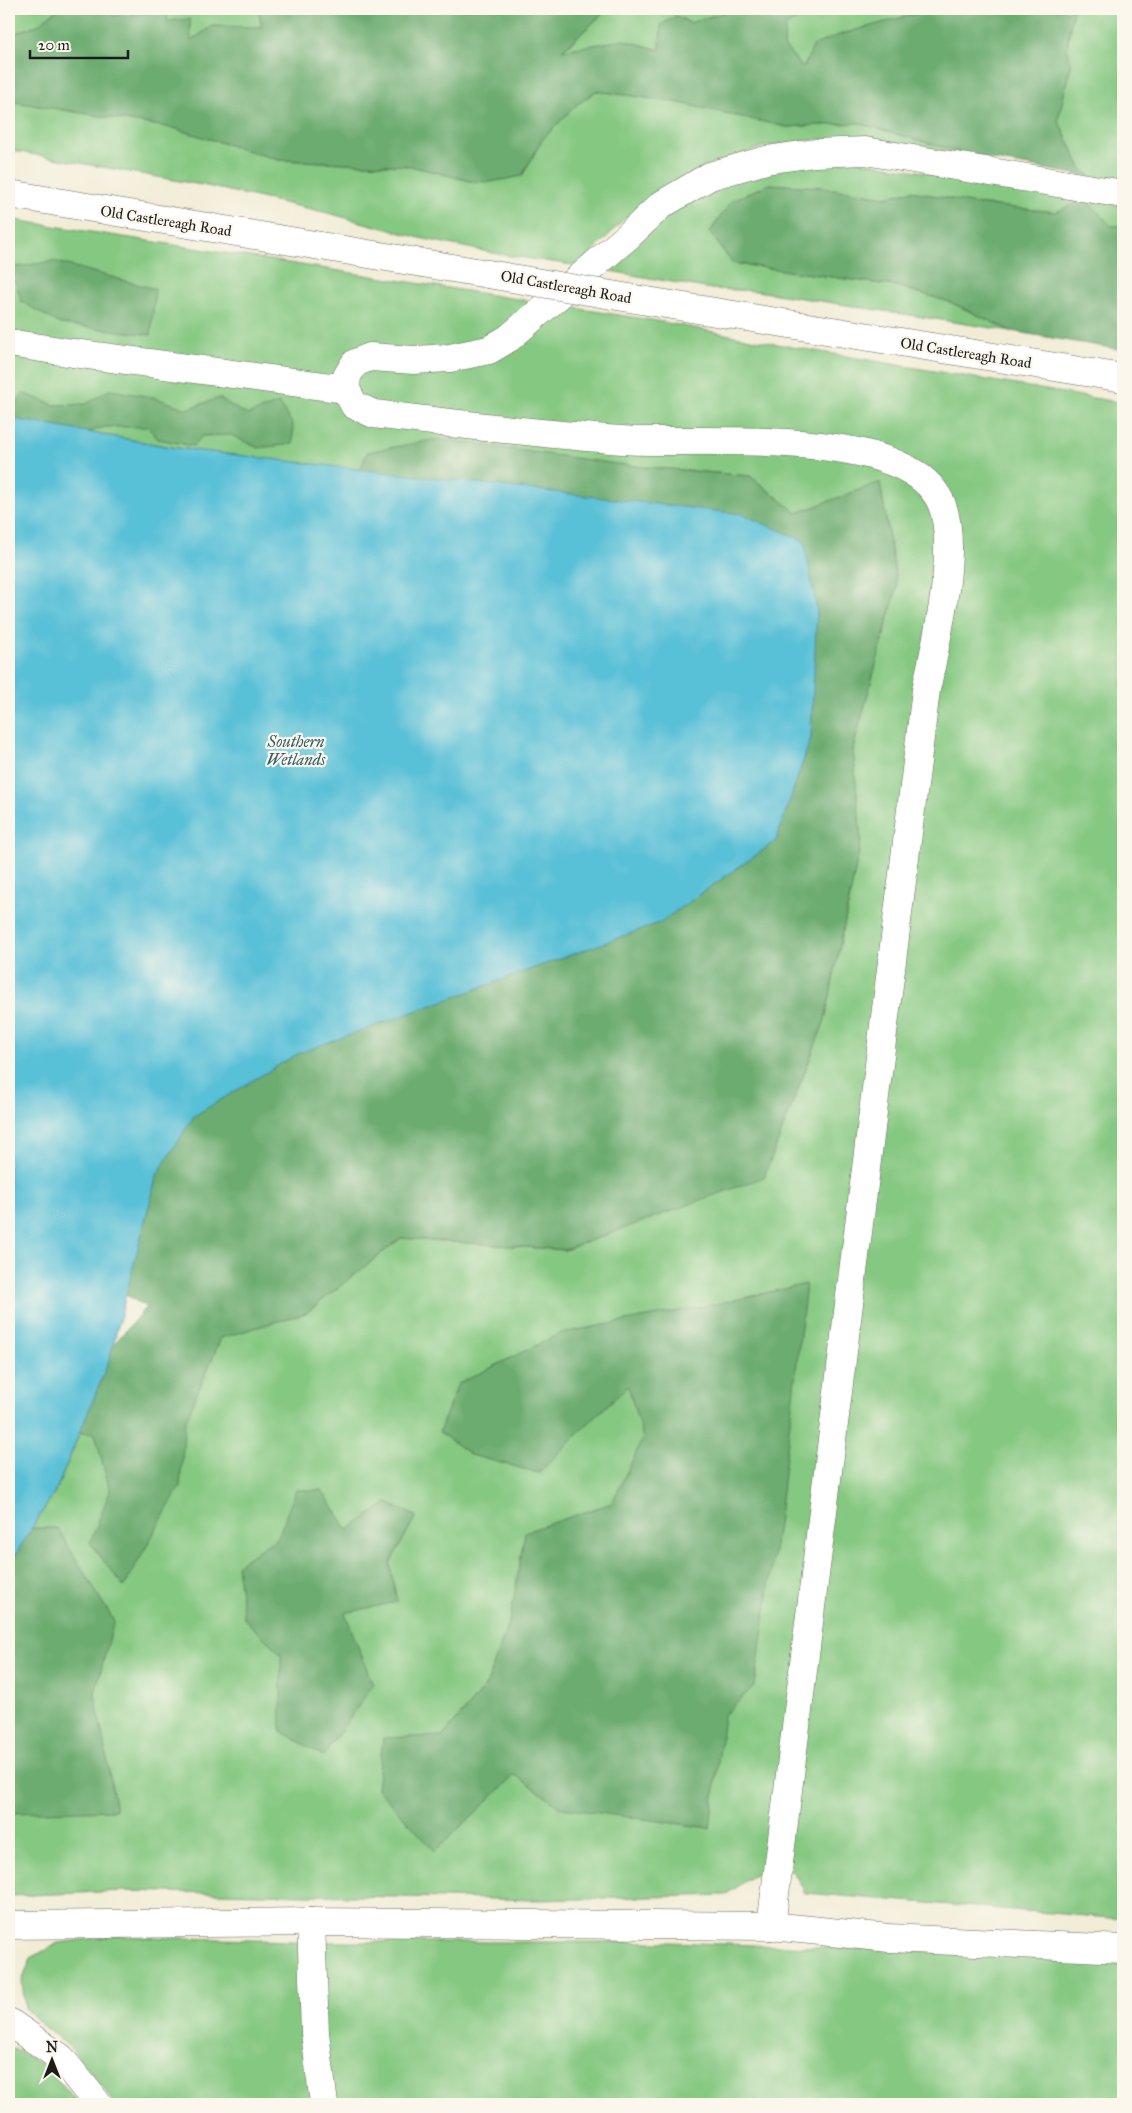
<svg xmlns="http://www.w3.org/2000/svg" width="1132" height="2113" viewBox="0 0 1132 2113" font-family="'IM FELL Great Primer',serif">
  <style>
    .green { fill: #85c881; stroke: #50724e }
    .forest { fill: #6cac6f; stroke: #446446 }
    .water { fill: #59c0d7; stroke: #3a6e7a }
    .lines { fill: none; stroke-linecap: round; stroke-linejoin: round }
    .minor-casing { stroke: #67655d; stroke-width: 29 }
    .minor { stroke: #fff; stroke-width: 28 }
    .minor-bridge-casing { stroke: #67655d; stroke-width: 29; stroke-linecap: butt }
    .minor-bridge { stroke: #fff; stroke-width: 28 }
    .labels { text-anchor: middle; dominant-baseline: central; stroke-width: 4.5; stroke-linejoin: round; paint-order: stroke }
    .street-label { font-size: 15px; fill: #1c1c1c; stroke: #fbf7ec }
    .water-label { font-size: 16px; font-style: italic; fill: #345e67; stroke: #fbf7ec }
  </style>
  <rect width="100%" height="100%" fill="#fbf7ec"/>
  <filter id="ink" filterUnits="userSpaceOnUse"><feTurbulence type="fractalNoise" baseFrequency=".02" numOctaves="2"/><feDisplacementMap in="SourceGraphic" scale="10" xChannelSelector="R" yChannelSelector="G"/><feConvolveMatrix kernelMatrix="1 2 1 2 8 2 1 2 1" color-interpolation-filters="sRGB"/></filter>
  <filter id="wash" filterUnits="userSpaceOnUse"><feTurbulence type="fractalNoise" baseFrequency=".0096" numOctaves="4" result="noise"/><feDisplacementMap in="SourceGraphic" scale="20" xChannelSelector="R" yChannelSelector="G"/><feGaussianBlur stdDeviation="1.12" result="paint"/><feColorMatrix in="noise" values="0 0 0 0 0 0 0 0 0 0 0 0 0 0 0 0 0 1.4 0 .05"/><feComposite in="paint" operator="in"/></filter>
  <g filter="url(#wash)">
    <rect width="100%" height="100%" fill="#f1ecd5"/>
    <g class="green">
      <path d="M9,9H58L38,25L12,34L9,31Z"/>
      <path d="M109,9H258L262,27L212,26L191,41L167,21L168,11L113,16Z"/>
      <path d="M608,9H735L690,23L676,16L661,25L660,50L623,40L562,51Z"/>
      <path d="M799,9H933L842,34L815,45L803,68L784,46L785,26L801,18Z"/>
      <path d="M1073,9H1123V183L1092,177L1081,168L1058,120L1071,64L1067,48Z"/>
      <path d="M596,91L676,102L786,127L858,123L977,157L869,138L818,139L763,147L713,163L671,186L624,219L579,266L498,254L420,238L328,213L207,186L9,150V101L173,128L279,160L411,166L470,181L522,176L542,140L575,106Z"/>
      <path d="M858,161C947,176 1035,190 1123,206V226H1111L1085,199L1056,212L975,204L912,191L886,197L821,187L769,184L731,201L710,232L732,263L896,286L950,302L1011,331L757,291L711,289L610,271L664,217L724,182L792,165Z"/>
      <path d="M9,219L657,321L798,348L1123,403V1919L805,1893L793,1871L762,1869L725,1895L539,1900L123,1891L9,1896V1565L57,1488L109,1361L306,1313L401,1238L565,1250L764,1176L825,1020L861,841L853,749L897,587L880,483L797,513L750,476L624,465L360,471L177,448L9,418Z"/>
      <path d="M114,1936L325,1942H667L931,1951L1123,1964V2104H116L73,2050L45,2027L25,2008L22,1981L31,1958L58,1943Z"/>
      <path d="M9,2046L46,2067L80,2104H9Z"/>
    </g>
    <g class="forest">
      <path d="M58,9H109L113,16L168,11L167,21L190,19L191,41L212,26L262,27L258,9H608L562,50L623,40L660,50L661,25L676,16L690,23L735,9H799L801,18L785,26L784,46L803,68L814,45L842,34L933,9H1073L1067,48L1071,64L1058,120L1081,168L1092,177L977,157L858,123L786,127L676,102L596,91L575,106L542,140L522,176L491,182L470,181L411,166L279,160L173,128L9,101V31L12,34L38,25Z"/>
      <path d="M769,184L821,187L886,197L912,191L975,204L1056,212L1085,199L1111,226H1123V350L1011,331L950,302L896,286L732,263L710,232L731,201Z"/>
      <path d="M53,261L155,289L151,335L60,324L22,302L10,268Z"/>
      <path d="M109,390L153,397L187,409L219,398L247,415L279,403L293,425V444L258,448L231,435L203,436L193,446L158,439L148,427H105L77,436L19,427L12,410L23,393L54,405L86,404Z"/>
      <path d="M439,439L624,465L750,476L797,513L880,482L897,587L853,749L861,841L825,1020L764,1177L565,1250L401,1238L306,1313L221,1338L185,1422L180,1486L124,1587L90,1543L110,1491L95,1434L13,1429L113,1345L146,1307L74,1264L367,452Z"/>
      <path d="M806,1284L779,1517L755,1685L724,1715L710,1828L562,1808L515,1775L435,1851L377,1789L383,1738L443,1736L487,1684L511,1615L525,1532L612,1503L643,1438L628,1386L579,1432L539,1473L471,1455L439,1432L458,1384L561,1333L711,1305Z"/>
      <path d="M296,1490H322L348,1530L387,1503L416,1516L390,1564L397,1602L345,1613L373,1685L323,1756L281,1731V1654L244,1619L237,1565L278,1537Z"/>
      <path d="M10,1528H57L114,1621L95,1693L116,1810L9,1813Z"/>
    </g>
    <path class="water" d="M9,418L177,448L742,514L804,541L817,609L811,738L776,841L659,923L297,1054L194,1116L157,1175L109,1361L57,1488L9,1565Z"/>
  </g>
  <g filter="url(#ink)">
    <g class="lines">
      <g class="minor-casing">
        <g id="minor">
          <path d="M9,194L488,274"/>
          <path d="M641,300L1123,378"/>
          <path d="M9,343L73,353L346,389"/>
          <path d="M311,1922L315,2033L324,2104"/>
          <path d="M9,1925L311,1922L771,1926L889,1938L1123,1949"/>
          <path d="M771,1926L926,690C936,643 959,549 942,505C910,422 694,446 622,440C539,434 456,424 374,414L354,405L346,389L347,376L355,363L370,357L414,360L450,358L489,350L509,338L627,237L661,205L710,176L766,160L815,153L865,151L1123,194"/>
          <path d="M9,2022L61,2058L98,2104"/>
        </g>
      </g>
      <use href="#minor" class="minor"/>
      <g class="minor-bridge-casing">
        <path id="minor-bridge" d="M488,274L641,300"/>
      </g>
      <use href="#minor-bridge" class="minor-bridge"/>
    </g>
  </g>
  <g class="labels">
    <g class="street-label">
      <text transform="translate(166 221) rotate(9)">Old Castlereagh Road</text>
      <text transform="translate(566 287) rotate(10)">Old Castlereagh Road</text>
      <text transform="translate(966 353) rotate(9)">Old Castlereagh Road</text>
    </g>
    <g class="water-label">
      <text x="296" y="741">Southern<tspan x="296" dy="18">Wetlands</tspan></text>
    </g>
  </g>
  <rect width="1132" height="2113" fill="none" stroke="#fbf7ec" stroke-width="30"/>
  <g transform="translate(52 2060)" stroke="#fbf7ec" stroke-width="4" paint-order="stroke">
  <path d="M0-4L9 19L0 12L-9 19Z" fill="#1c1c1c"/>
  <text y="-8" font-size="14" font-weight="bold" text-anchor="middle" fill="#1c1c1c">N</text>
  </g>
  <path d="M30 50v8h98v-8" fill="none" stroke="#1c1c1c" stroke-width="2.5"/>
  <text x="38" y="50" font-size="15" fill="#1c1c1c" stroke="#fbf7ec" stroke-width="4" paint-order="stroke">20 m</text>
</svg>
